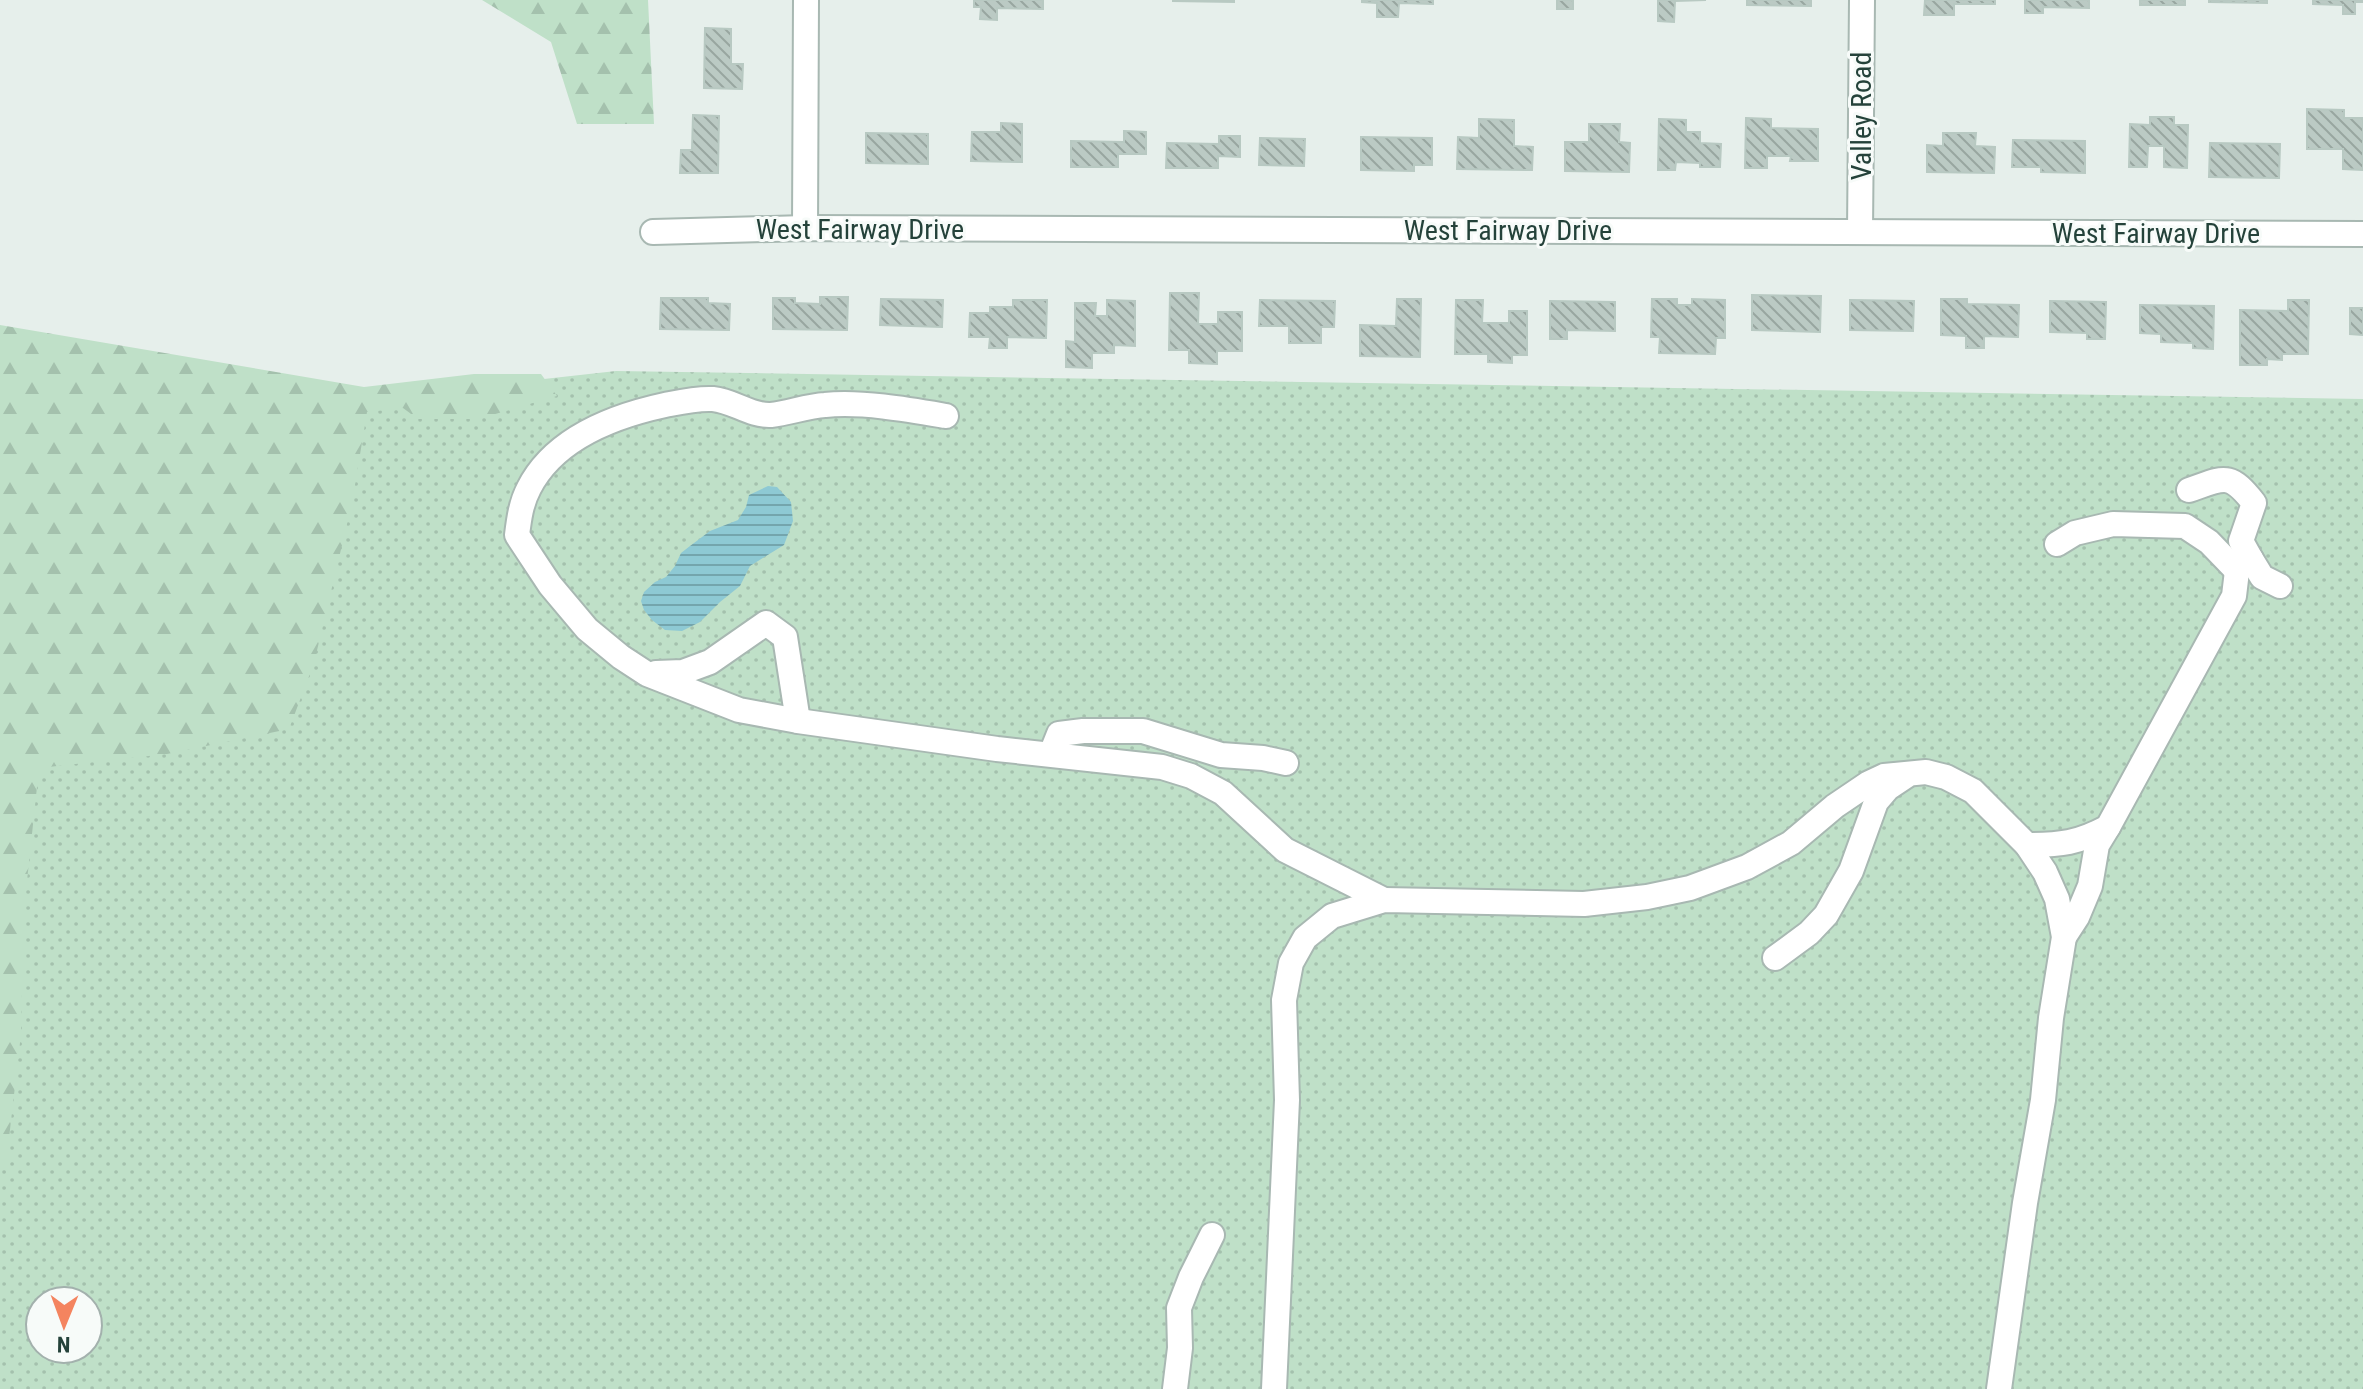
<svg xmlns="http://www.w3.org/2000/svg" width="2363" height="1389" viewBox="0 0 2363 1389" font-family="'Roboto Condensed',sans-serif">
  <style>
    .grass { fill: url(#grass-dots); fill-rule: evenodd }
    .forest { fill: url(#forest-firs) }
    .water { fill: url(#water-rules) }
    .building { fill: url(#building-back-hatch); stroke: #b8c9c2; stroke-width: 2 }
    .lines { fill: none; stroke-linecap: round; stroke-linejoin: round }
    .minor-casing { stroke: #a8b8b2; stroke-width: 28 }
    .minor { stroke: #fff; stroke-width: 24 }
    .labels { text-anchor: middle; dominant-baseline: central; stroke-width: 6; stroke-linejoin: round; paint-order: stroke }
    .street-label { font-size: 28px; fill: #24423a; stroke: #f7fbf9 }
  </style>
  <defs>
    <pattern id="grass-dots" width="8" height="8" patternUnits="userSpaceOnUse" patternTransform="scale(2)"><rect width="8" height="8" fill="#bfe0c8"/><path d="M2 2h.1M6 6h.1" fill="none" stroke="#a4c1ad" stroke-width="1.8" stroke-linecap="round"/></pattern>
    <pattern id="forest-firs" width="22" height="20" patternUnits="userSpaceOnUse" patternTransform="scale(2)"><rect width="22" height="20" fill="#bfe0c8"/><path d="M5 1l3.5 6h-7zM16 11l3.5 6h-7z" fill="#a4c1ad"/></pattern>
    <pattern id="water-rules" width="6" height="5" patternUnits="userSpaceOnUse" patternTransform="scale(2)"><rect width="6" height="5" fill="#8ec9d4"/><path d="M0 2.5h6" fill="none" stroke="#74a5ad"/></pattern>
    <pattern id="building-back-hatch" width="6" height="6" patternUnits="userSpaceOnUse" patternTransform="scale(2)"><rect width="6" height="6" fill="#bbcac4"/><path d="M-1 5l2 2M0 0l6 6M5-1l2 2" fill="none" stroke="#98a6a0"/></pattern>
  </defs>
  <rect width="100%" height="100%" fill="#e6efeb"/>
  <path class="grass" d="M616,371L2363,399V1389H0V979L11,743L332,408L382,397ZM40,1301H88V1349H40Z"/>
  <g class="forest">
    <path d="M482,0H648L654,124H577L551,42Z"/>
    <path d="M0,325L364,387L474,374H541L557,396L478,419H418L403,408L367,412L352,503L314,663L289,729L167,754L39,768L24,909L21,1034L6,1164L0,1167Z"/>
  </g>
  <path class="water" d="M768,486L777,487L791,502L793,521L784,545L750,566L740,586L720,602L700,622L682,631L665,630L652,620L644,610L641,601L644,592L655,582L666,577L675,566L681,553L690,546L710,531L738,520L746,507L749,495Z"/>
  <g class="building">
    <path d="M974,0H1043V9L997,8V20L980,19L981,7H974Z"/>
    <path d="M1173,0H1234V2L1173,1Z"/>
    <path d="M1362,0H1433V4L1399,3L1398,17H1377V3L1362,2Z"/>
    <rect x="1557" y="0" width="16" height="9"/>
    <path d="M1658,0H1706L1675,1L1674,22L1658,21Z"/>
    <path d="M1747,0H1811V6L1747,5Z"/>
    <path d="M1925,0H1995V4H1954V15H1924Z"/>
    <path d="M2025,0H2089V8L2043,7V13H2025Z"/>
    <rect x="2140" y="0" width="45" height="5"/>
    <path d="M2209,0H2267V3L2209,2Z"/>
    <path d="M2313,0H2363V2H2355V14H2343V5L2313,4Z"/>
    <path d="M705,28L731,29V64H743L742,89L704,88Z"/>
    <path d="M2307,109L2344,110V118H2363V170L2343,169V149H2307Z"/>
    <path d="M693,115L719,116L718,173H680L681,150H692Z"/>
    <path d="M2150,117H2174V125H2188L2187,168L2164,167V146H2148L2147,167H2129L2130,124L2150,125Z"/>
    <path d="M1746,118L1771,119V128L1818,129V161H1790L1791,156H1767V168H1745Z"/>
    <path d="M1479,119L1514,120V146L1533,147L1532,170L1457,169L1458,137L1479,138Z"/>
    <path d="M1659,119L1686,120V132H1700V143L1721,144L1720,167H1700V163L1676,162L1675,170H1658Z"/>
    <path d="M1001,123L1022,124V162L971,161L972,132H1001Z"/>
    <path d="M1589,124H1620L1619,142L1630,143L1629,172L1565,171V142H1589Z"/>
    <path d="M1124,131L1146,132V154H1118V167H1071V141L1124,142Z"/>
    <path d="M866,133L928,134V164L866,163Z"/>
    <path d="M1943,133H1976L1975,146L1995,147L1994,173L1927,172V145L1943,146Z"/>
    <path d="M1219,136H1240V157L1218,156V168H1166L1167,143L1219,144Z"/>
    <path d="M1361,137L1432,138V165H1414V171L1361,170Z"/>
    <path d="M1260,138L1305,139L1304,166L1259,165Z"/>
    <path d="M2013,140L2085,141V173L2041,172V167H2012Z"/>
    <path d="M2210,143L2280,144L2279,178L2209,177Z"/>
    <path d="M1170,293H1199L1198,324H1218V312H1242V351H1217V364L1189,363V350H1169Z"/>
    <path d="M1752,295L1821,296L1820,332L1752,330Z"/>
    <path d="M820,297H848L847,330L773,329V298H795V303L820,304Z"/>
    <path d="M661,298H708V303L730,304L729,330L660,329Z"/>
    <path d="M881,299L943,300L942,327L880,325Z"/>
    <path d="M1397,299H1421L1420,357L1360,356V325L1396,326Z"/>
    <path d="M1652,299H1677V305H1692V299L1725,300V338H1716L1715,354L1659,353L1660,337H1651Z"/>
    <path d="M1941,299H1967V304L2019,305L2018,337L1984,336V348H1966V336L1941,335Z"/>
    <path d="M1013,300H1047L1046,338L1007,337V348H989L990,337H969L970,313H990V307H1013Z"/>
    <path d="M1107,300L1135,301V346L1114,345V353H1092V368L1066,367V341L1075,342V303H1096L1095,316H1107Z"/>
    <path d="M1260,300L1335,301L1334,327H1321V343H1289V326H1259Z"/>
    <path d="M1456,300H1483L1482,323H1509V311H1527V355H1512V363L1488,362V354H1455Z"/>
    <path d="M1850,300L1914,301L1913,331L1850,330Z"/>
    <path d="M2288,300H2309L2308,354H2282V360L2267,359V365H2240V310L2288,311Z"/>
    <path d="M1550,301L1615,302V331L1567,330V339H1550Z"/>
    <path d="M2050,301L2106,302L2105,339H2087V333L2050,332Z"/>
    <path d="M2140,305L2214,306L2213,349L2193,348V343L2161,342V334L2140,333Z"/>
    <path d="M2350,308H2363V335L2350,334Z"/>
  </g>
  <g class="lines">
    <g class="minor-casing">
      <g id="minor">
        <path d="M805,228L806,0"/>
        <path d="M653,232L805,228L2363,234"/>
        <path d="M1860,232L1862,0"/>
        <path d="M946,416C911,410 861,401 825,405C807,406 789,413 771,415C750,416 734,401 713,399C697,398 680,402 665,405C614,416 554,439 529,488C521,503 519,519 517,535L550,585L587,629L621,657L647,674L739,710L798,721L997,749L1162,767L1191,776L1223,793L1285,850L1384,900"/>
        <path d="M2057,544L2075,533L2113,524L2185,526L2209,542L2237,571"/>
        <path d="M2251,559L2262,577L2280,586"/>
        <path d="M656,673L683,672L710,662L766,623L785,637L798,721"/>
        <path d="M1051,754L1059,734L1083,731H1143L1221,755L1263,758L1286,763"/>
        <path d="M2027,845C2061,845 2078,843 2108,827L2234,596L2237,571L2251,559L2241,541L2254,503C2229,471 2224,478 2189,490"/>
        <path d="M2064,937L2077,917L2090,886L2097,845L2108,827"/>
        <path d="M1775,958L1809,933L1826,915L1851,871L1876,802L1888,788L1906,776"/>
        <path d="M1175,1389L1180,1348L1179,1308L1191,1277L1212,1235"/>
        <path d="M1274,1389L1287,1100L1284,1000L1291,963L1305,938L1332,916L1384,900L1584,904L1647,897L1690,888L1747,867L1791,843L1835,806L1869,783L1884,776L1926,772L1946,777L1973,791L2027,845L2045,872L2057,899L2064,937L2051,1018L2043,1100L2025,1203L1999,1389"/>
      </g>
    </g>
    <use href="#minor" class="minor"/>
  </g>
  <g class="labels">
    <g class="street-label">
      <text transform="translate(1861 116) rotate(-90)">Valley Road</text>
      <text x="860" y="229">West Fairway Drive</text>
      <text x="1508" y="230">West Fairway Drive</text>
      <text x="2156" y="233">West Fairway Drive</text>
    </g>
  </g>
  <g transform="translate(64 1325) rotate(181)"><circle r="38" fill="#f7fbf9" stroke="#a3b1ad" stroke-width="2"/>
  <path d="M0-6L14 30L0 20L-14 30Z" fill="#f4845f"/>
  <text y="-12" font-size="22" font-weight="bold" text-anchor="middle" fill="#24423a">N</text>
  </g>
</svg>
